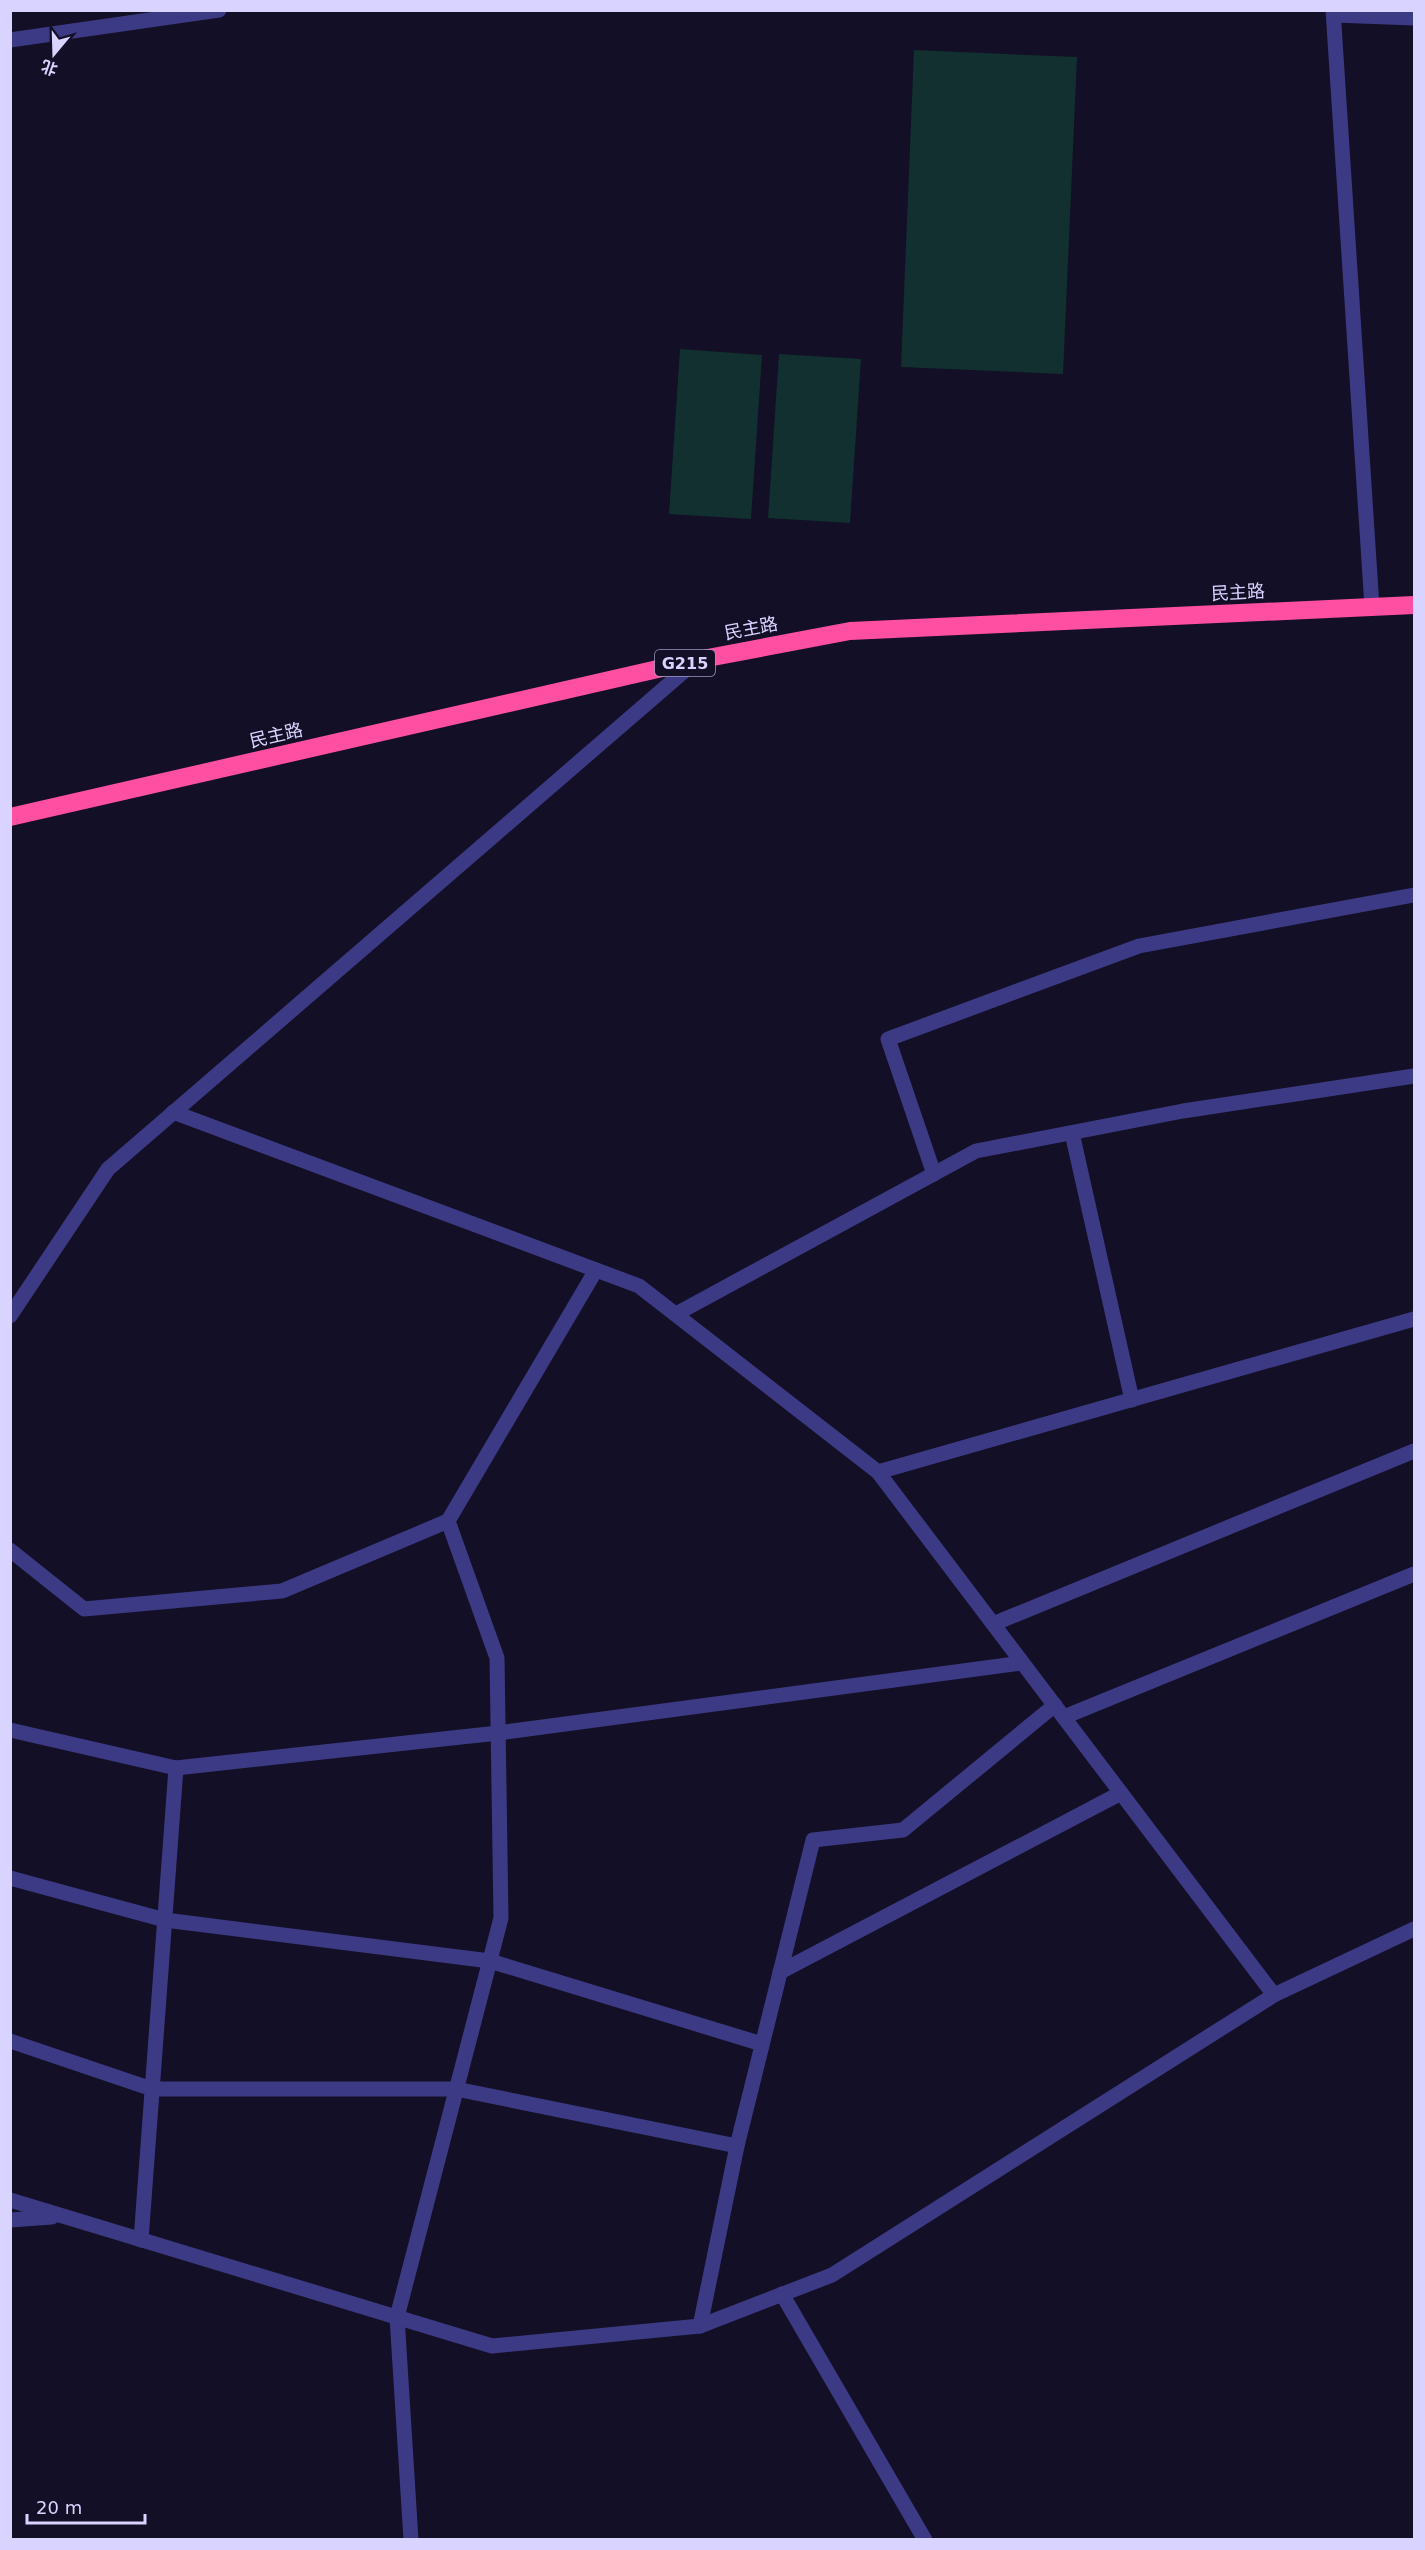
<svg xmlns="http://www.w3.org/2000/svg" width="1425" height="2550" viewBox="0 0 1425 2550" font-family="'DejaVu Sans','Noto Sans SC',sans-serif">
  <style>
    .green { fill: #12302f }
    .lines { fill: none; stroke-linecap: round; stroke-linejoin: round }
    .minor { stroke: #3d3a85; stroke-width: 15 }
    .highway { stroke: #ff4fa3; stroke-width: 18 }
    .labels { text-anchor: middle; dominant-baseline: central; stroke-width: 4.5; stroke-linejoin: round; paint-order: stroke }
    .shield { fill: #130f26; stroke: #9e99be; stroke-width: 1.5 }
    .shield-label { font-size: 16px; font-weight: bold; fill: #d9d4ff }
    .street-label { font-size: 18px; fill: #d9d4ff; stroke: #130f26 }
  </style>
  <rect width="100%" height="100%" fill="#130f26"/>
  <g class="green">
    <path d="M914,50L1077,57L1063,374L901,367Z"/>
    <path d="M680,349L762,355L751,519L669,514Z"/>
    <path d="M779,354L861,359L850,523L768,518Z"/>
  </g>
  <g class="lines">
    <g class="minor">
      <path d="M1333,10L1372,607"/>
      <path d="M1334,15L1414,18"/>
      <path d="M10,40L219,10"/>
      <path d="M173,1112L639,1286L878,1472L1274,1995"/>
      <path d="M1072,1133L1132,1400"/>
      <path d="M934,1174L888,1039L1139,946L1414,895"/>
      <path d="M676,1314L976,1151L1183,1111L1414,1076"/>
      <path d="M10,1316L108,1169L697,660"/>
      <path d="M878,1472L1414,1319"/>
      <path d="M10,1550L84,1609L282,1591L448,1521L596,1270"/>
      <path d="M993,1624L1414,1451"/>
      <path d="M1064,1717L1414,1574"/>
      <path d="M10,1730L176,1768L498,1733L1022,1663"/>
      <path d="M10,1878L165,1920L490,1961L762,2044"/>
      <path d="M780,1972L1121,1793"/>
      <path d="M10,2041L152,2089H456L737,2146"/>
      <path d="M10,2200L492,2346L700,2326L832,2275L1274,1995L1414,1929"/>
      <path d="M10,2220L52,2217"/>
      <path d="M141,2240L176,1768"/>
      <path d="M782,2294L925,2540"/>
      <path d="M700,2326L737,2146L813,1840L903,1830L1055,1705"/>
      <path d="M411,2540L397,2317L501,1918L497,1658L448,1521"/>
    </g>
    <path class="highway" d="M10,817L697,660L850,631L1414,605"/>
  </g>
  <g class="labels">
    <rect class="shield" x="655" y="650" width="60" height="26" rx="4.5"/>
    <g class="shield-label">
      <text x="685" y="663">G215</text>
    </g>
    <g class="street-label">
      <text transform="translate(1238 592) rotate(-3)">民主路</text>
      <text transform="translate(751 628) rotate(-11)">民主路</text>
      <text transform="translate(276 735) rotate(-13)">民主路</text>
    </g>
  </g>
  <rect width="1425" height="2550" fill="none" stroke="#d9d4ff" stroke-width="24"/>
  <g transform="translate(54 54) rotate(199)" stroke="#130f26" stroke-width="4.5" paint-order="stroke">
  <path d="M0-4.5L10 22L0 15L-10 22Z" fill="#d9d4ff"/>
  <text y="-9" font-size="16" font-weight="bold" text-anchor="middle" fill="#d9d4ff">北</text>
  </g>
  <path d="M27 2514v9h118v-9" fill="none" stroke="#d9d4ff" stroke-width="3"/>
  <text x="36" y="2514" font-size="18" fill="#d9d4ff" stroke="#130f26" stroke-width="4.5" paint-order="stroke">20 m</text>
</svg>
